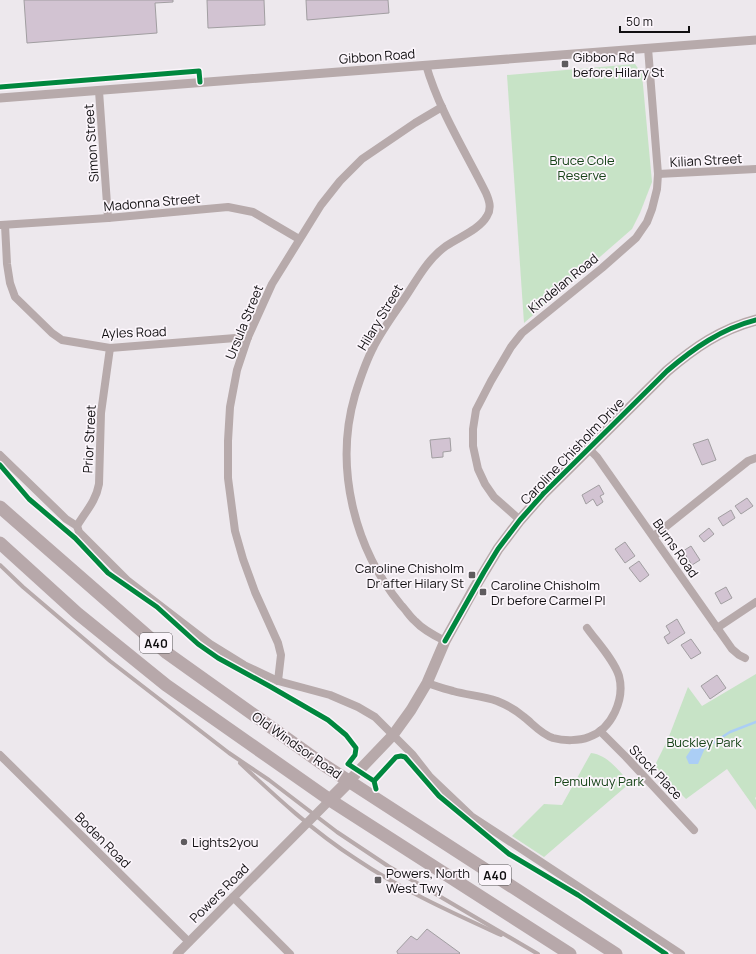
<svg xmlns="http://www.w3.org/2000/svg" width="756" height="954" viewBox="0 0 756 954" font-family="Manrope,sans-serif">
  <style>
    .green { fill: #c7e3c6 }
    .water { fill: #abcef5 }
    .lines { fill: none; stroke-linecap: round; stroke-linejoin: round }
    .stream { stroke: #abcef5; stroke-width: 2.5 }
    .building { fill: #d2c3d2; stroke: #a19ea1 }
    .service { stroke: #b7aaab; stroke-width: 4 }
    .minor { stroke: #b7aaab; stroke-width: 8 }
    .tertiary { stroke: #b7aaab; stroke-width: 9 }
    .secondary { stroke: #b7a9aa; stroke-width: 11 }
    .trunk { stroke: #b7a8aa; stroke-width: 13 }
    .cycleway-casing { stroke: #fbf5fb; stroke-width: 8 }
    .cycleway { stroke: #00873e; stroke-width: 5 }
    .poi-dot { fill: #5e5b5e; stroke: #fbf5fb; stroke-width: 1.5 }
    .labels { text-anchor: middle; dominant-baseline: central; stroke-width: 3.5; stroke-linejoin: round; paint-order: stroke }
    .shield { fill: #fbf5fb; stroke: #575457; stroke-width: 1 }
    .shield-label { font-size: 12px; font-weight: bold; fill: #110f11 }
    .street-label { font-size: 13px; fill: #110f11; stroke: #fbf5fb }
    .poi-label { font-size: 13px; fill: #110f11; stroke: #fbf5fb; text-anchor: start }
    .park-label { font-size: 13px; fill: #164317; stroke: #fbf5fb }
  </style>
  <rect width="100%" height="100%" fill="#ede8ed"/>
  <g class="green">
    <path d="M635,64L642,74L652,182L640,213L632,229L524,323L507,75Z"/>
    <path d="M756,674V797L755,798L756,800V810L727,769L686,799L654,767L668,739L688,687L702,706Z"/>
    <path d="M591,753C608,755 619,771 630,783L544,857L512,836L544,804L562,805Z"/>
  </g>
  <path class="water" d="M697,744L705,748L698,764H689L686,757L692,748Z"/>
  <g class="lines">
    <path class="stream" d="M705,748L730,732L756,722"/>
  </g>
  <g class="building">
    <path d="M24,0H173V2L155,3L157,33L27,43Z"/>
    <path d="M207,0H264L265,25L208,28Z"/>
    <path d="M306,0H388L389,13L307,20Z"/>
    <path d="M450,438L451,451L443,452V457L432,458L430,440Z"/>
    <path d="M708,439L716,460L702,465L693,444Z"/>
    <path d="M599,485L604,494L600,496L603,502L597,506L593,499L586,504L582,495Z"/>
    <path d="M747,498L753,506L741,514L735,506Z"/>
    <path d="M731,510L735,518L723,526L718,518Z"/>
    <path d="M709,528L714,534L704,542L699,536Z"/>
    <path d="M625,542L635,556L625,563L615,549Z"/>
    <path d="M691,546L700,560L692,565L683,551Z"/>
    <path d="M639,561L649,575L640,582L629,568Z"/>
    <path d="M726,587L732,598L721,604L715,593Z"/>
    <path d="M677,619L685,633L668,644L664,637L670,633L666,626Z"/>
    <path d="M691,639L701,653L691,659L681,645Z"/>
    <path d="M717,675L726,688L710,699L701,686Z"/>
    <path d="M427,929L460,953L459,954H398L397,952V951L411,936L417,940Z"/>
  </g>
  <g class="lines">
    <g class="service">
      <path d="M0,565L23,587L110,661L229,753L269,780L337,832L388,866L538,954"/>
      <path d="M240,763C276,797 314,832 356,859C402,890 451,912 501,935"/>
    </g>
    <g class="minor">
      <path d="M426,65C439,110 465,151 486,193C489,200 492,208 487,216C479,230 459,237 446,246C429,258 419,276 408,293C397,310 383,328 374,346C366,361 360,379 355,395C334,467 354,548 401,605C406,610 410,617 415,621C423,630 435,636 445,641"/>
      <path d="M99,91L108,218"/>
      <path d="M658,174L756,169"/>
      <path d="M1,225L108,218L228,207L253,212L299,239"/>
      <path d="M5,225L7,264L10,283L15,297L52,333L62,340L110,348L248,337"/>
      <path d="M589,449L597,457L732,649L739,655L745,658"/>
      <path d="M0,455L66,519L77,526L79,532L128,581L210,644L244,665L278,681L330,695L358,707L375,717L412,754L430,777L471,816L681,954"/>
      <path d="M520,520L494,497L485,484L478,469L473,446V429L476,410L491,381L511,347L522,333L602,268L636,238L647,222L652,209L657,189L658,174L648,48"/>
      <path d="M77,526C86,511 96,501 99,484L101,413L110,348"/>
      <path d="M654,536L748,461L756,458"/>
      <path d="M717,628L756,602"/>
      <path d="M278,681L281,655L278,643L255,592L243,559L235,531L228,478V441L230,407L237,370L248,337L272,284L321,205L340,181L362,159L415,123L442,107"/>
      <path d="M427,683C436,686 444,689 453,691C467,695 483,696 497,701C507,705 516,710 524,717C533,724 541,734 553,738C564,741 579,741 589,737C612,729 625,699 619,676C614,660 597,642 587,628"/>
      <path d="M600,731L626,757L694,830"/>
      <path d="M0,755L189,942"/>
      <path d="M233,897L290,954"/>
    </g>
    <g class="tertiary">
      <path d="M0,98L756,40"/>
      <path d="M177,954L330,800"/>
    </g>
    <path class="secondary" d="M349,781L393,735L411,710L427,683L445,641L475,587L498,549L520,520L543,494L667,371C694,348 721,329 756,320"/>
    <g class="trunk">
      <path d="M0,507L167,653L324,765L616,954"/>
      <path d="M0,543L77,613L166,685L330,800L570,954"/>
      <path d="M330,800L349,781"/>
    </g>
    <g class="cycleway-casing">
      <g id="cycleway">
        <path d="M0,87L199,71L200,82"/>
        <path d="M0,465L29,499L75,538L108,573L157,607L198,644L218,658L271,687L328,720L346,735L356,748L355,755L348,764L374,781L376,789"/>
        <path d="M445,641L484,572L498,549L520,520L543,494L667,371C694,348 721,329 756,320"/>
        <path d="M374,781L396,757L401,756L405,757L439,796L509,854L578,895L666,954"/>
      </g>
    </g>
    <use href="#cycleway" class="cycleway"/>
  </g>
  <g class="poi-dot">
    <rect x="561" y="60" width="8" height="8" rx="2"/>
    <rect x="468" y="571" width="8" height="8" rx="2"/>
    <rect x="479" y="588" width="8" height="8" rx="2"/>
    <circle cx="184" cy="842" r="4"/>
    <rect x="374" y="876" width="8" height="8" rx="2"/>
  </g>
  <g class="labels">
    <g class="shield">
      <rect x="140" y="633" width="32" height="20" rx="3"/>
      <rect x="479" y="865" width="32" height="20" rx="3"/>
    </g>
    <g class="shield-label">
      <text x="156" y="643">A40</text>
      <text x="495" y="875">A40</text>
    </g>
    <g class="street-label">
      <text transform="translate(377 56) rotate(-4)">Gibbon Road</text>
      <text transform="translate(91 143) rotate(-94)">Simon Street</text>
      <text transform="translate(706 160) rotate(-3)">Kilian Street</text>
      <text transform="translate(152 202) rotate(-5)">Madonna Street</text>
      <text transform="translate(563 283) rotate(-39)">Kindelan Road</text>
      <text transform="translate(380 317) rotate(-59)">Hilary Street</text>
      <text transform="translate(244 322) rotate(-68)">Ursula Street</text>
      <text transform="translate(134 332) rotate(-2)">Ayles Road</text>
      <text transform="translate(89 439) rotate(-87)">Prior Street</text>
      <text transform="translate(572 451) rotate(-46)">Caroline Chisholm Drive</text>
      <text transform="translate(676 548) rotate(55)">Burns Road</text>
      <text transform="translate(297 745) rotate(35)">Old Windsor Road</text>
      <text transform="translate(656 772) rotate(46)">Stock Place</text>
      <text transform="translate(103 840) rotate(45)">Boden Road</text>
      <text transform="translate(219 893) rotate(-45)">Powers Road</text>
    </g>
    <g class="poi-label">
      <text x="573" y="57">Gibbon Rd<tspan x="573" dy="15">before Hilary St</tspan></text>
      <text x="464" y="568" text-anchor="end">Caroline Chisholm<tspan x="464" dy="15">Dr after Hilary St</tspan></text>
      <text x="491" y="585">Caroline Chisholm<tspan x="491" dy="15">Dr before Carmel Pl</tspan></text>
      <text x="192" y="842">Lights2you</text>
      <text x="386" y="873">Powers, North<tspan x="386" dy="15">West Twy</tspan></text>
    </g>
    <g class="park-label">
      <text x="582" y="160">Bruce Cole<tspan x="582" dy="15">Reserve</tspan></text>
      <text x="704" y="742">Buckley Park</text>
      <text x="599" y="781">Pemulwuy Park</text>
    </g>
  </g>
  <path d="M620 26v6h69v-6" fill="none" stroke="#110f11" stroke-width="2"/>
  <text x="626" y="26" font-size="12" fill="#110f11" stroke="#fbf5fb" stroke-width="3" paint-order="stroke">50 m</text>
</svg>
